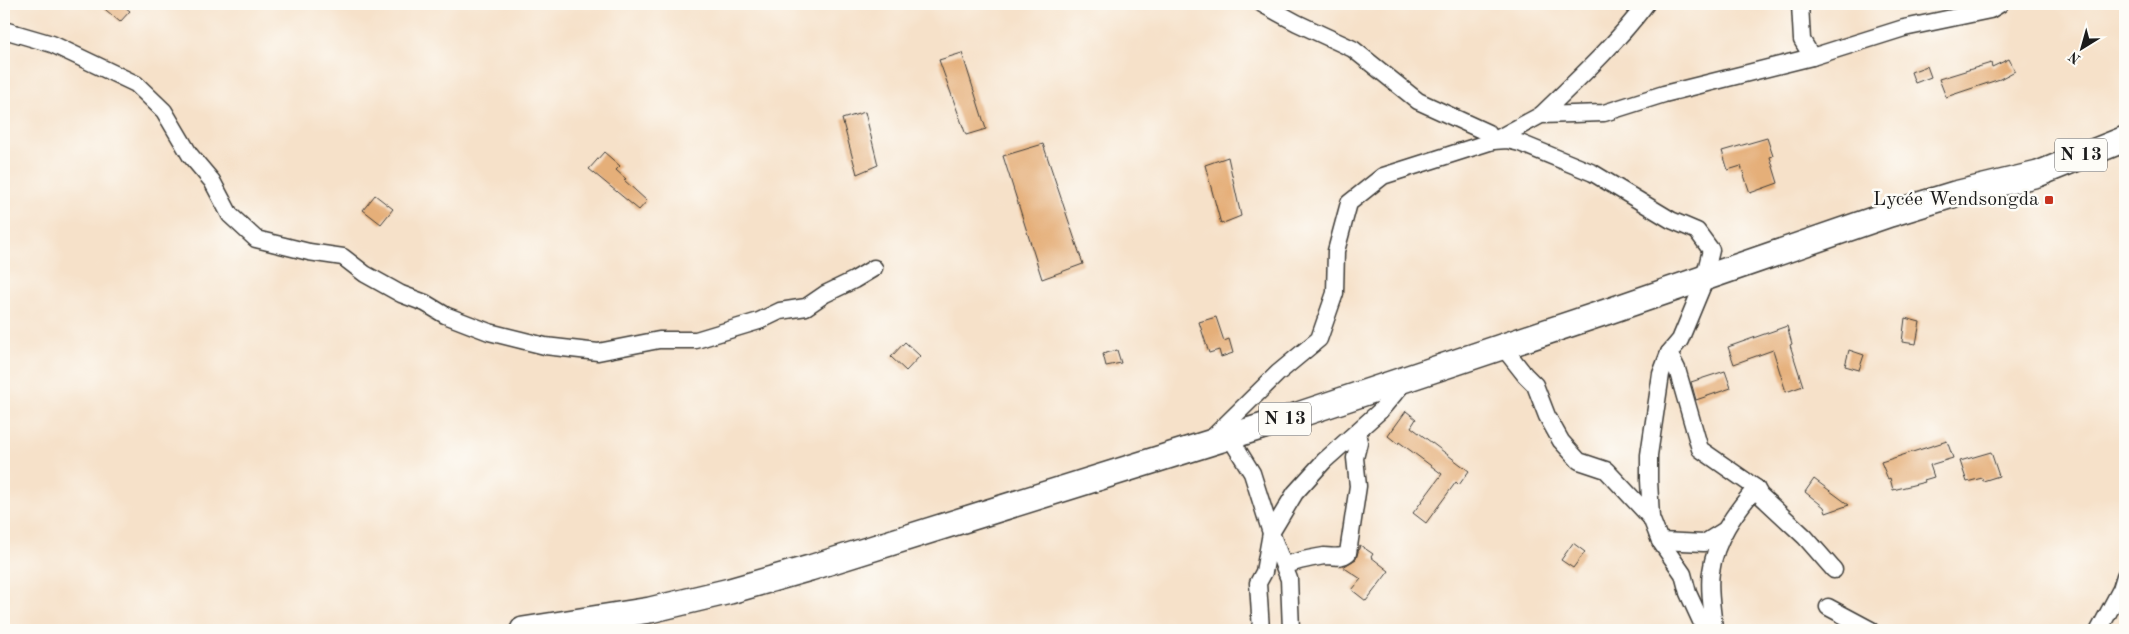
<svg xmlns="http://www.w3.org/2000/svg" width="2129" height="634" viewBox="0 0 2129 634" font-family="'Old Standard TT',serif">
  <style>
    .building { fill: #e5af79 }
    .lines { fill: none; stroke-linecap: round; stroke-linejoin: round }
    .street-casing { stroke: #3d3a36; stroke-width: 19 }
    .primary-casing { stroke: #3d3a36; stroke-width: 28 }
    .street { stroke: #fff; stroke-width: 16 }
    .primary { stroke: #fff; stroke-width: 25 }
    .poi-dot { fill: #c8321e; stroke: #fdfcf7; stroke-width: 2 }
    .labels { text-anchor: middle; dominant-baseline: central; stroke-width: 5; stroke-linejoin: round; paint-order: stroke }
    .shield { fill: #fdfcf7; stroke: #605f5e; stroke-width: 1 }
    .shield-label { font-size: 19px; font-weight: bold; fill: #1c1c1c }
    .poi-label { font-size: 20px; fill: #1c1c1c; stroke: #fdfcf7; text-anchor: end }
  </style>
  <rect width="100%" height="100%" fill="#fdfcf7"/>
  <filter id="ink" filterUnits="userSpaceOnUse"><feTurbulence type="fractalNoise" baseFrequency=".02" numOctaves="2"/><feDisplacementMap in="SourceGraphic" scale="10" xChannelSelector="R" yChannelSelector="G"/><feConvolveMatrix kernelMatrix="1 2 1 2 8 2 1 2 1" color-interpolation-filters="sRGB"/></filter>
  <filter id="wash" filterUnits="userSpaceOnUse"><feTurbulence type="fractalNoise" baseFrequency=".0096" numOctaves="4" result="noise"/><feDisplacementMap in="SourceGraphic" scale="20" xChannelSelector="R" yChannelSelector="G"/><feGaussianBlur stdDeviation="1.12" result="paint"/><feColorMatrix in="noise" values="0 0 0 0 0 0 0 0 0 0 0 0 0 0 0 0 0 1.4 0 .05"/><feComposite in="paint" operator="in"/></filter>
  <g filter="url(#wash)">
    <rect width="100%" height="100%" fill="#f6e1c9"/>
    <g id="blocks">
      <g class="building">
        <path d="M99,4H121L130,11L120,22Z"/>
        <path d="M962,53L986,129L966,135L939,60Z"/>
        <path d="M2009,59L2015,71L2000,79L1946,97L1939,79L1991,63L1992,67Z"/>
        <path d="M1927,66L1931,77L1915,83L1911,72Z"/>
        <path d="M865,112L878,165L857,174L842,119Z"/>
        <path d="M1767,138L1773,156L1770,157L1778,183L1750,193L1741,166L1728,170L1722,151Z"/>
        <path d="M1043,144L1083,264L1042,279L1003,156Z"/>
        <path d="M604,152L620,166L616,170L626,179L624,180L647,201L639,210L589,169Z"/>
        <path d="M1228,157L1241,216L1221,224L1205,165Z"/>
        <path d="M375,195L393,209L381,224L363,210Z"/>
        <path d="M1216,317L1224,341L1229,339L1233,353L1221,357L1219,350L1209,353L1199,322Z"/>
        <path d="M1905,318L1920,322L1916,344L1902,342Z"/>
        <path d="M1787,326L1792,344L1790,345L1803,386L1786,392L1773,350L1734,364L1728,347Z"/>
        <path d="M905,342L920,356L906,371L891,357Z"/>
        <path d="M1117,350L1121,363L1106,366L1103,354Z"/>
        <path d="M1849,350L1864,355L1859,370L1845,366Z"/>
        <path d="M1725,371L1731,388L1696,400L1691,382Z"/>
        <path d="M1406,411L1416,419L1411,427L1469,471L1459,485L1456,482L1426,523L1413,513L1442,474L1399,442L1398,444L1388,436Z"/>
        <path d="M1947,441L1953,458L1930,465L1934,477L1924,480L1925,482L1893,490L1890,478L1888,479L1881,462Z"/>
        <path d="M1991,452L1999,476L1983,481L1982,478L1967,482L1960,461Z"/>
        <path d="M1814,479L1849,505L1826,513L1824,507L1805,492Z"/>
        <path d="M1573,543L1585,552L1573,568L1561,560Z"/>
        <path d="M1360,545L1373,554L1371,557L1389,571L1366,601L1352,590L1361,579L1343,567L1356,559Z"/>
      </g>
    </g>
  </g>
  <g filter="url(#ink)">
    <use href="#blocks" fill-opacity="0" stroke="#3d3a36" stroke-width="1"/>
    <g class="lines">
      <g class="street-casing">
        <g id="street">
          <path d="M1262,4L1297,23L1353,49L1418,101L1488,133L1493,141L1507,140L1520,143L1593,173L1671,220L1697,231L1711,250L1702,287L1680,340L1669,353L1661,374L1649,455V480L1651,518L1660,541L1683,574L1688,593L1705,630"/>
          <path d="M1800,4L1802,40L1812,57"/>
          <path d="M4,30L52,44L136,84L164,111L190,155L212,181L230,215L256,239L309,252L343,257L365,274L401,294L425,303L445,315L489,332L545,346L598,352L659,340H696L759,321L780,311L806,307L825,294L854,280L874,268"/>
          <path d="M1541,115C1578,79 1615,45 1646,4"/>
          <path d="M1503,347L1525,375L1535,385L1547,416L1561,441L1579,461L1606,470L1651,518"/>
          <path d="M1669,353L1677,369L1700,449L1756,488L1760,495L1805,537L1834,570"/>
          <path d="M1233,436L1234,444L1252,473L1271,533L1264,572L1258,583L1261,630"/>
          <path d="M1209,441L1278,373L1319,339L1335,293L1336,251L1349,203L1383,176L1493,141L1541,115L1604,113L1664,94L1812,57L1904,28L1990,10L2000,4"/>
          <path d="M1660,541L1704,543L1725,530"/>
          <path d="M1285,566C1295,561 1312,558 1324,556C1333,556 1341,559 1348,553L1358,486L1355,458L1359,442L1357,433"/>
          <path d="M1828,607L1871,630"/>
          <path d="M1291,630L1289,579L1271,533L1295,493L1324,461L1380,411L1405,381"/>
          <path d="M1714,630C1713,611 1708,591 1711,572C1715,540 1735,512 1756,488"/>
          <path d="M2099,630L2121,589L2125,576"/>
        </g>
      </g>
      <g class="primary-casing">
        <path id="primary" d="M523,630L650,610L730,591L810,568L1286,419L1609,311L1890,214L1955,194L2038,174L2125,139"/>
      </g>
      <use href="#street" class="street"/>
      <use href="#primary" class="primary"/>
    </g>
  </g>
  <rect class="poi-dot" x="2044" y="195" width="10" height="10" rx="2.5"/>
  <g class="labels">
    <g class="shield">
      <rect x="2055" y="138.5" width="52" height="33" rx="4"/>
      <rect x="1259" y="402.5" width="52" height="33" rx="4"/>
    </g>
    <g class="shield-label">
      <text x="2081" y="155">N 13</text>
      <text x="1285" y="419">N 13</text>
    </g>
    <g class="poi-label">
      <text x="2039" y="200">Lycée Wendsongda</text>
    </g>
  </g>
  <rect width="2129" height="634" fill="none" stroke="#fdfcf7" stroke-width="20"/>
  <g transform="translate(2082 48) rotate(217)" stroke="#fdfcf7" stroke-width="4" paint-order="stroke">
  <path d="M0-4L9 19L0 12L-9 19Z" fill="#1c1c1c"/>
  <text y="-8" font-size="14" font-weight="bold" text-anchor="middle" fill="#1c1c1c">N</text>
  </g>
</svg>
